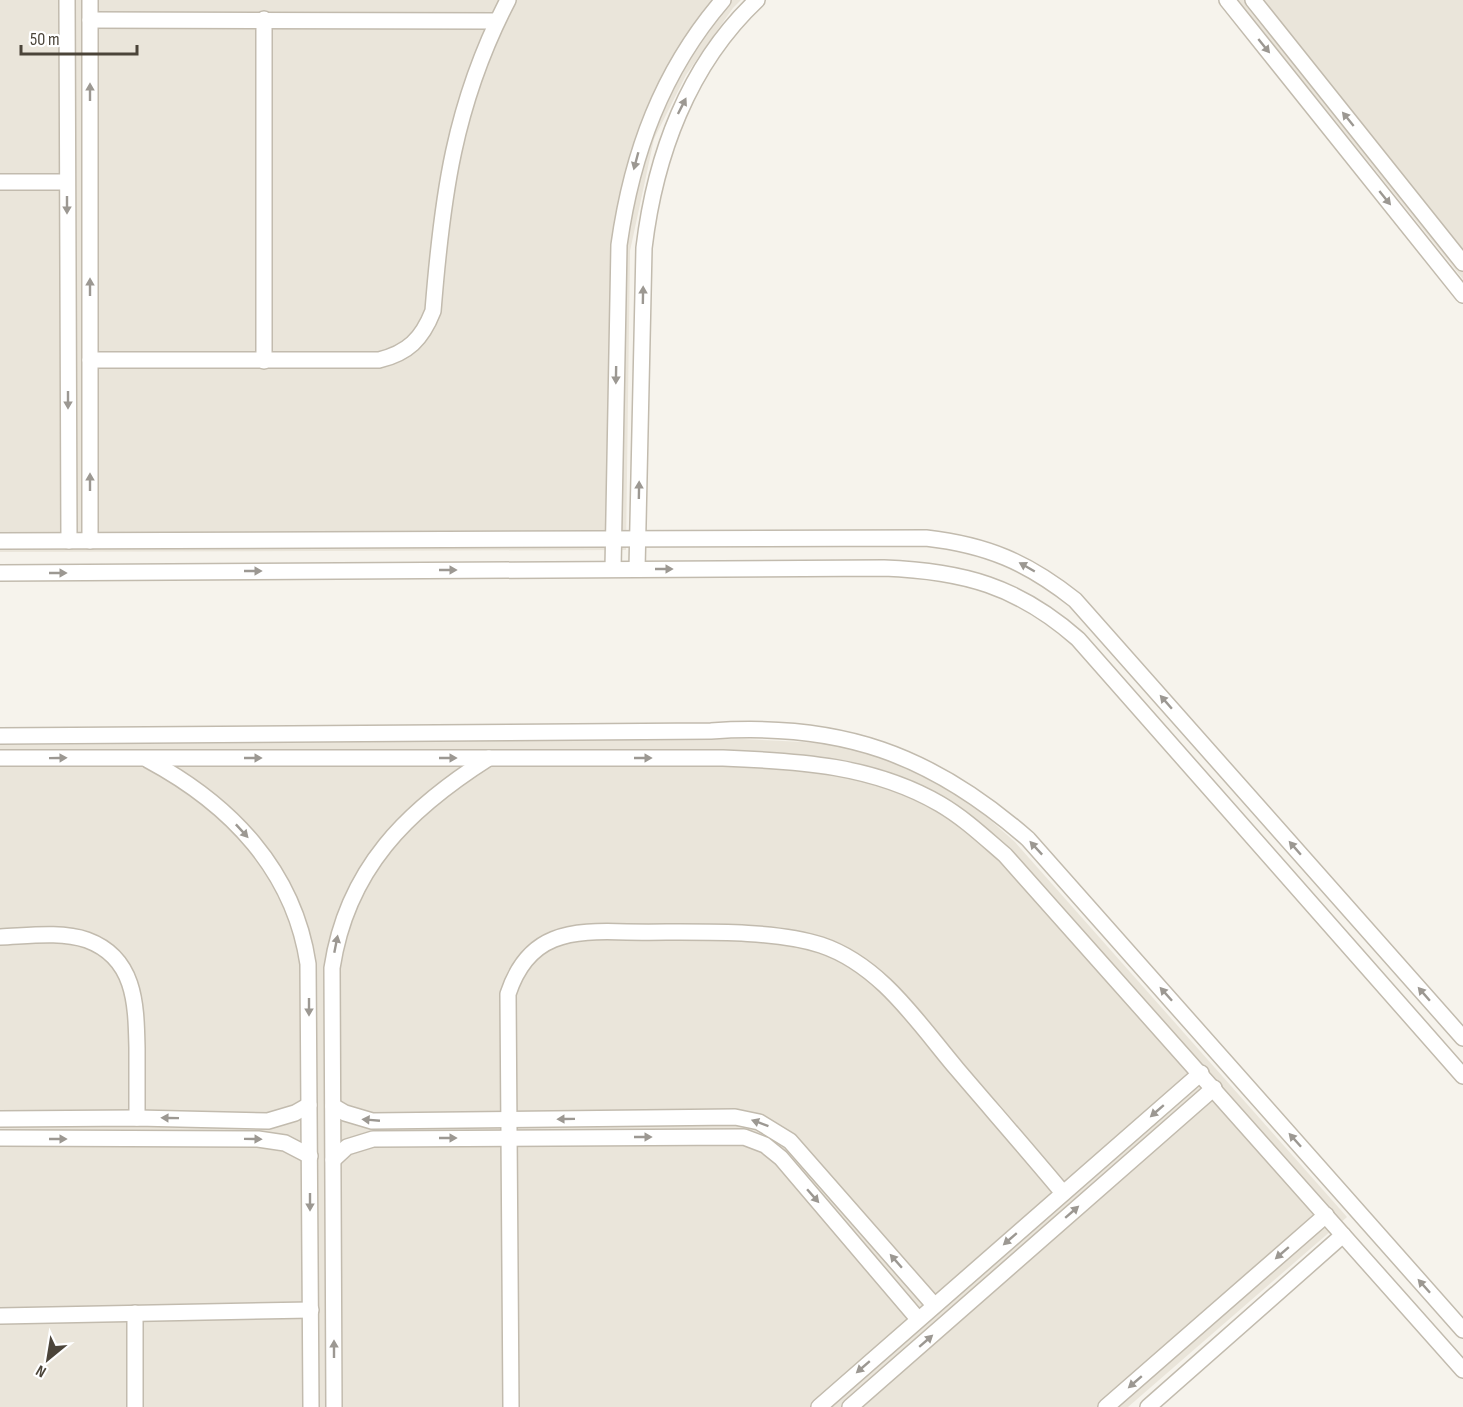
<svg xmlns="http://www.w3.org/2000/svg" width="1463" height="1407" viewBox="0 0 1463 1407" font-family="'Sofia Sans Condensed',sans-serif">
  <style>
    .residential { fill: #eae5da }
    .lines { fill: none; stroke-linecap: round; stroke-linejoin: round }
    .street-casing { stroke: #c2bbae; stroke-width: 18 }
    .street { stroke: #fff; stroke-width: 15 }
    .oneway { fill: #9c9892 }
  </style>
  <rect width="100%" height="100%" fill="#f6f3ec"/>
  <g class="residential">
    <path d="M0,0H741L733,8L686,75L654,139L630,251L626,550L0,552Z"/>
    <path d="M1238,0H1463V279Z"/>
    <path d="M742,739L823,743L873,750L924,773L971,803L1015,842L1347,1217L1128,1407H0V745Z"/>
  </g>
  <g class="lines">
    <g class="street-casing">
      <g id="street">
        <path d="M67,0L69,541"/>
        <path d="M1227,0L1463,295"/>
        <path d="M1253,0L1463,263"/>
        <path d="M264,19V361"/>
        <path d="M90,20L497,21"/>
        <path d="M0,182H67"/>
        <path d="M90,360H379C408,353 422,339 433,311C442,197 454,104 508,0"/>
        <path d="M0,541L926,538C987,545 1027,562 1075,600L1463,1038"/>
        <path d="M90,541V0"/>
        <path d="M613,569L619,245C632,153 662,71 723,0"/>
        <path d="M637,569L644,248C655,156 688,65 757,0"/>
        <path d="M0,573L884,568C963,571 1018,586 1078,639L1463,1076"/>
        <path d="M0,736L711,731C840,722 931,754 1028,839L1463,1330"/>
        <path d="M0,758H723C799,761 873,765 940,804C964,818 984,837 1005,855L1463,1370"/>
        <path d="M148,760C230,804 294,870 308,964L311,1407"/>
        <path d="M0,937C27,936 61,931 87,940C136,958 136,1005 137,1048C137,1071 137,1094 137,1118"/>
        <path d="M333,1106L345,1113L372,1121L735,1117L759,1122L790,1141L934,1305"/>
        <path d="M0,1119L137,1118L268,1121L295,1113L309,1105"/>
        <path d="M0,1138L258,1139L285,1143L310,1156"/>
        <path d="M333,1160L347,1147L373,1139L744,1137L765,1145L781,1158L918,1319"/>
        <path d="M0,1316L311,1310"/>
        <path d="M135,1407V1313"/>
        <path d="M334,1407L332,968C347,869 407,810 489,758"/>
        <path d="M511,1407L508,994C528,933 570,930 627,932C684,933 769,928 821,945C881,965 918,1023 957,1069C992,1110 1028,1151 1063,1193"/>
        <path d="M819,1407L1201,1073"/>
        <path d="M850,1407L1214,1088"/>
        <path d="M1106,1407L1326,1215"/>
        <path d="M1148,1407L1343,1235"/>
      </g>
    </g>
    <use href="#street" class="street"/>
  </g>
  <defs><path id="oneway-solid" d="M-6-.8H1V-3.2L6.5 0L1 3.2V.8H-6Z" transform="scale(1.5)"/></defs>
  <g class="oneway">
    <use href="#oneway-solid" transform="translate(1264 46) rotate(51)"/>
    <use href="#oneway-solid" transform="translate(90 92) rotate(-90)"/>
    <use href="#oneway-solid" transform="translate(682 106) rotate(-63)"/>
    <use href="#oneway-solid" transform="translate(1348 119) rotate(-129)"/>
    <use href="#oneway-solid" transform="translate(636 161) rotate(105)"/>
    <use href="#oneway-solid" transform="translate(1385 198) rotate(51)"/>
    <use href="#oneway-solid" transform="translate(67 205) rotate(90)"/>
    <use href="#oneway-solid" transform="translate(90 287) rotate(-90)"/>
    <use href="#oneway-solid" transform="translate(643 295) rotate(-89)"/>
    <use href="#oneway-solid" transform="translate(616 375) rotate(91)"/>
    <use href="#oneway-solid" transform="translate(68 400) rotate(90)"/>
    <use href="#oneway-solid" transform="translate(90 482) rotate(-90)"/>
    <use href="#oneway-solid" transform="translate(639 490) rotate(-89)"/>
    <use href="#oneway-solid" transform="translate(1027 567) rotate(-150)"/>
    <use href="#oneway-solid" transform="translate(664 569)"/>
    <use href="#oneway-solid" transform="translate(448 570)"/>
    <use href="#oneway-solid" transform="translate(253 571)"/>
    <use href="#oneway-solid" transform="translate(58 573)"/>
    <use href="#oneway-solid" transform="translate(1166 702) rotate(-131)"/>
    <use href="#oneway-solid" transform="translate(58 758) rotate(-1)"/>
    <use href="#oneway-solid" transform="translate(253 758)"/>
    <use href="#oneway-solid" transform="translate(448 758)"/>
    <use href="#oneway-solid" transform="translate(643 758)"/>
    <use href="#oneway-solid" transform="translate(242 831) rotate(47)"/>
    <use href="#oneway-solid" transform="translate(1036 848) rotate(-133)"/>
    <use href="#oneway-solid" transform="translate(1295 848) rotate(-131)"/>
    <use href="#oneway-solid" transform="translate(336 944) rotate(-79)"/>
    <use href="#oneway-solid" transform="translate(1166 994) rotate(-132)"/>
    <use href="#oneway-solid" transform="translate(1424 994) rotate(-131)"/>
    <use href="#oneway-solid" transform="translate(309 1007) rotate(90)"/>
    <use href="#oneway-solid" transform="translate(1157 1111) rotate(139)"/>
    <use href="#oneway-solid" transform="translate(170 1118) rotate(-179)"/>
    <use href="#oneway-solid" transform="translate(566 1119) rotate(179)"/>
    <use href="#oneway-solid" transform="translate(371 1120) rotate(-175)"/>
    <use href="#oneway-solid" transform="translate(760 1123) rotate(-160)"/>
    <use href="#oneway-solid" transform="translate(643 1137)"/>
    <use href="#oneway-solid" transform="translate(448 1138)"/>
    <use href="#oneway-solid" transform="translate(58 1139)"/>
    <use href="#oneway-solid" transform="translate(253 1139) rotate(1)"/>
    <use href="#oneway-solid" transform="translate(1295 1140) rotate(-132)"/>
    <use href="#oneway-solid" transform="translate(813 1196) rotate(49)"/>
    <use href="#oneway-solid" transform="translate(310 1202) rotate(90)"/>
    <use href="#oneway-solid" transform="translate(1072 1212) rotate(-41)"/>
    <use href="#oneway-solid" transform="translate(1010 1239) rotate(139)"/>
    <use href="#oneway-solid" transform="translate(1282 1253) rotate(139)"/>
    <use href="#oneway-solid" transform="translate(896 1261) rotate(-131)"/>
    <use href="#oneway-solid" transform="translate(1424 1286) rotate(-132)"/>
    <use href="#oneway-solid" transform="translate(926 1341) rotate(-41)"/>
    <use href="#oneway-solid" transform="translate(334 1349) rotate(-90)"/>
    <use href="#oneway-solid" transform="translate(863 1367) rotate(139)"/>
    <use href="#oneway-solid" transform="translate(1135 1382) rotate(139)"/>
  </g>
  <g transform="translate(48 1359) rotate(210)" stroke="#ffffff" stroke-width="4.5" paint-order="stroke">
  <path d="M0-4.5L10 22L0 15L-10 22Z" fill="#4b4439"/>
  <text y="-9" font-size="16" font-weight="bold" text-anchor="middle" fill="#4b4439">N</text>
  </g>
  <path d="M21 45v9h116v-9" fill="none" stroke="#4b4439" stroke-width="3"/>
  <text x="30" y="45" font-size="18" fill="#4b4439" stroke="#ffffff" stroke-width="4.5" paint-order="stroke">50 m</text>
</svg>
